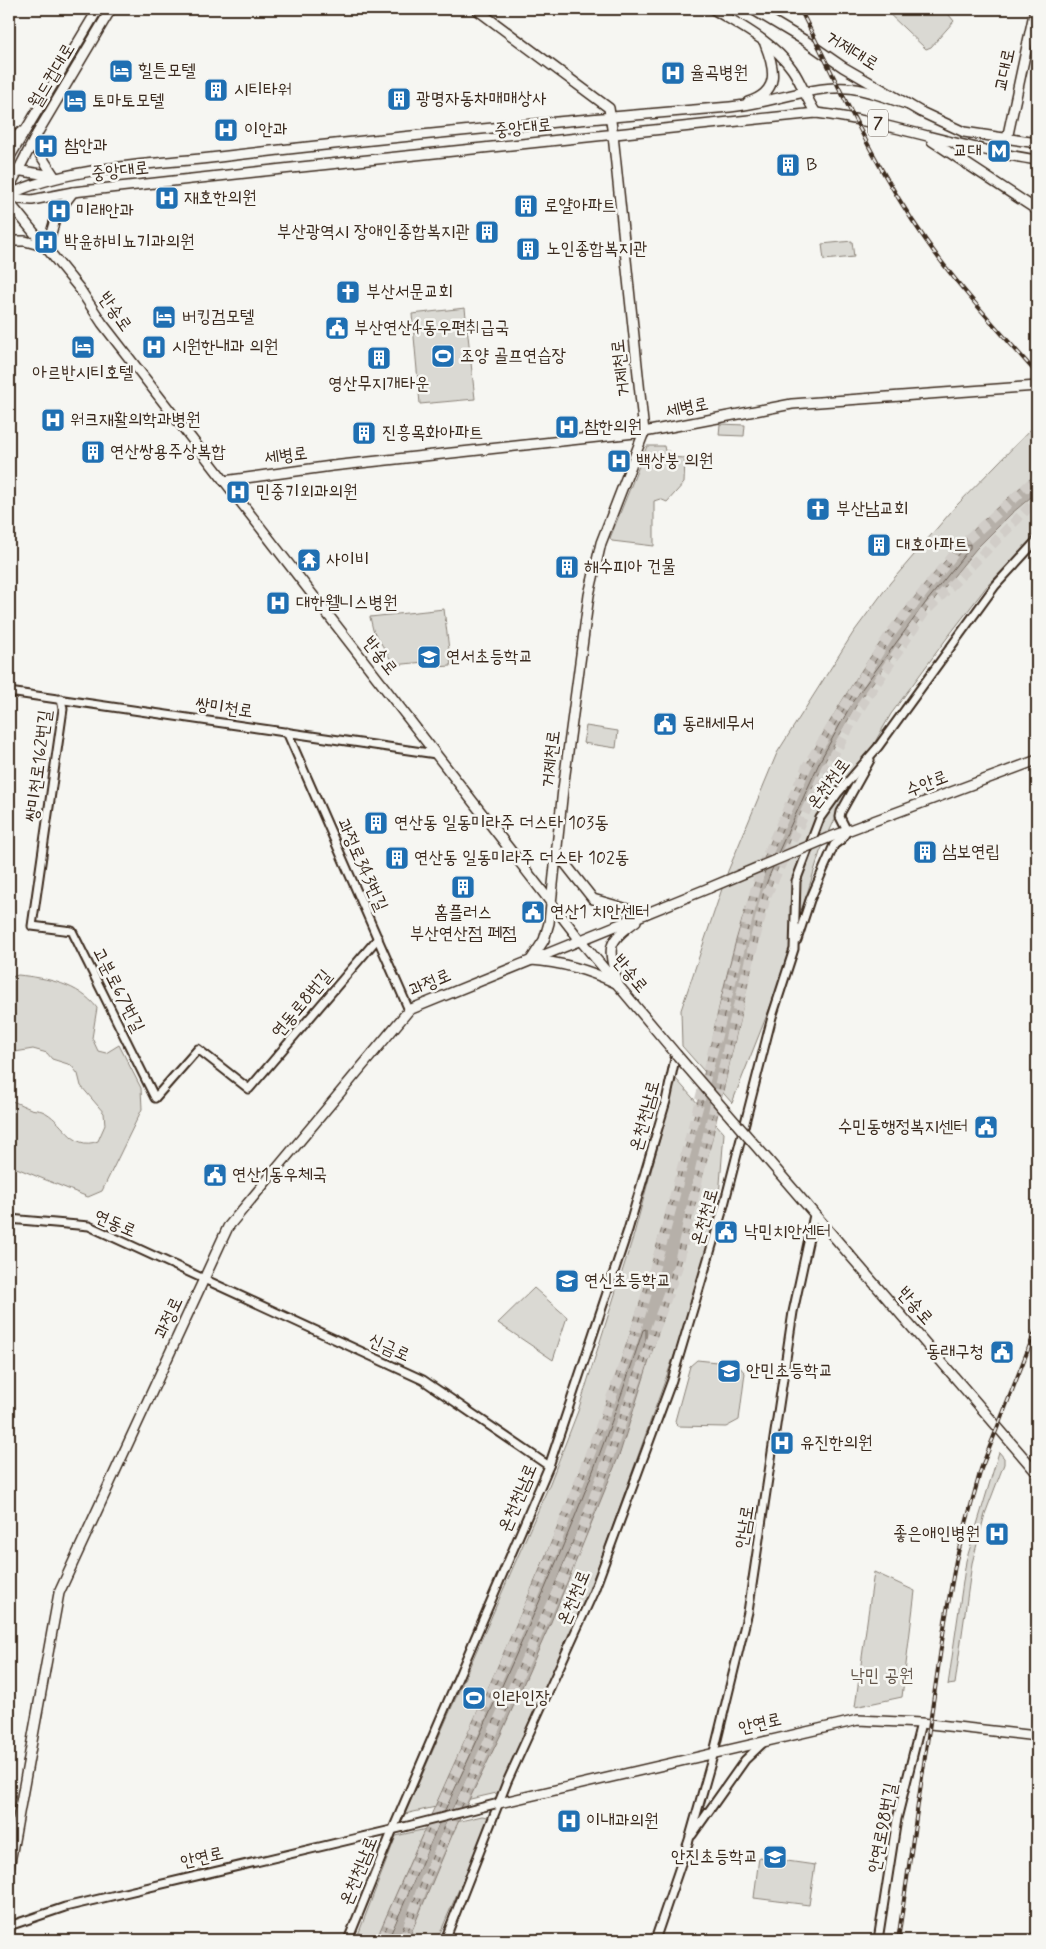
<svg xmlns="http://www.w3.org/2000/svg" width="1046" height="1949" viewBox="0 0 1046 1949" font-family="Mynerve,'Poor Story',sans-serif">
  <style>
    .green { fill: #dad9d3; stroke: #8a8278 }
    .water { fill: #b6b0a9; stroke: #857a71 }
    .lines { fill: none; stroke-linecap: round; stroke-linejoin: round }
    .shore { stroke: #6c6056; stroke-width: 1 }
    .highway-tunnel { stroke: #d1cdc8; stroke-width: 10; stroke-dasharray: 10 5; stroke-linecap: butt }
    .minor-casing { stroke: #3b2a1e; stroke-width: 11 }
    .major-casing { stroke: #3b2a1e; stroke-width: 12 }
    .minor { stroke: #f6f6f2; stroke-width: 7 }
    .major { stroke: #f6f6f2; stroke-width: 9 }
    .rail-casing { stroke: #3b2a1e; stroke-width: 4 }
    .rail { stroke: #f6f6f2; stroke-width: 2; stroke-dasharray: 5.5; stroke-linecap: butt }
    .minor-bridge-casing { stroke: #3b2a1e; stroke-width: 11; stroke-linecap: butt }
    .major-bridge-casing { stroke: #3b2a1e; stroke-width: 12; stroke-linecap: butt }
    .minor-bridge { stroke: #f6f6f2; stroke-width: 7 }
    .major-bridge { stroke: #f6f6f2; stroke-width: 9 }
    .labels { text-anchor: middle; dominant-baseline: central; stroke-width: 5; stroke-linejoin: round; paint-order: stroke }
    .shield { fill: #f6f6f2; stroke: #73675e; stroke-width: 1 }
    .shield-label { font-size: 16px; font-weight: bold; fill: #3b2a1e }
    .street-label { font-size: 18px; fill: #3b2a1e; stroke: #f6f6f2 }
    .poi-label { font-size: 18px; fill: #3b2a1e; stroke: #f6f6f2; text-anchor: start }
    .park-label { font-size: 18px; fill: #63564b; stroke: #f6f6f2 }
  </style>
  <rect width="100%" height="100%" fill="#f6f6f2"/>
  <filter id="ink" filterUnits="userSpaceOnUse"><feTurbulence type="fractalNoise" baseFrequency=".02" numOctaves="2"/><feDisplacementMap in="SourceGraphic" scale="10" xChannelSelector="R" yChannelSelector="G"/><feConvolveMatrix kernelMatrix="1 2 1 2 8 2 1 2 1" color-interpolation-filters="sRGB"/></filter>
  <g filter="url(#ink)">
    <g class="green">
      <path d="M884,9H944L954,21L931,47L926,49Z"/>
      <path d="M852,241L854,257L824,260L822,244Z"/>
      <path d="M465,308L475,399L420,404L412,314Z"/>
      <path d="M1037,423V535L987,586L947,638L891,714L852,782L820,852L778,987L732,1103L682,1046L681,1010L728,871L777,753L853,633L890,583L956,506Z"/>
      <path d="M720,424L745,425L744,436L719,435Z"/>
      <path d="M647,446H664L665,451H669V457L685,458L684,483L667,502L660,499L654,501V546L612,541L610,538Z"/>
      <path d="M444,609L451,666L436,667L434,661L394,665L373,630L370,617Z"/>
      <path d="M586,726L618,731L616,748L583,743Z"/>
      <path d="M18,975C47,978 79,984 97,1008L92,1038L98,1051L106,1053L119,1045L141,1088L142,1109L102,1191L88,1197L9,1165V1100C16,1102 23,1106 31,1109C35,1110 39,1110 42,1111C63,1119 71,1152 98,1141L105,1125L104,1113L81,1086L78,1074L71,1065L52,1059L47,1053L33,1049L9,1053V978Z"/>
      <path d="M676,1079L724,1133L718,1209L685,1325L601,1559L575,1624L501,1792L405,1814L550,1483L578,1411L634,1234Z"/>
      <path d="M534,1288L567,1317L553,1360L498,1323Z"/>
      <path d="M697,1360L737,1364L745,1373L739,1420L726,1427L677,1426L675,1421L690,1366Z"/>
      <path d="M999,1452L1004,1458V1464L985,1514L972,1563L955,1684L948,1685L966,1561Z"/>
      <path d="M874,1572L915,1591L902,1697L855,1707Z"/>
      <path d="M482,1816L488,1817L489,1820L437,1940H356L396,1836Z"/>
      <path d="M759,1857L815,1865L809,1905L754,1898Z"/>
    </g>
    <path class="water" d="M1037,473V492L1011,514L976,549L931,604L857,704L825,761L796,823L770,888L711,1143L682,1256L620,1453L551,1622L501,1734L453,1833L408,1940H376C462,1740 560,1544 629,1337C644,1293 656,1248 669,1203C678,1172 688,1140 696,1109C713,1037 728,956 753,887C800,758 871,639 965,539C987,515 1013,494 1037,473Z"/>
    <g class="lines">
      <g class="shore">
        <path d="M771,856C816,739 884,639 966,545L970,544V548L927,601L853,701L821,759L778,853"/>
        <path d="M707,1081L738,961L765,871"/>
        <path d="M718,1094L765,887L773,867"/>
        <path d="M460,1808C516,1692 572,1573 615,1452C655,1339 687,1223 715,1107"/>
        <path d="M444,1812C517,1655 590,1496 643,1330L646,1329V1340C633,1377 622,1415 608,1451C563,1574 508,1693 452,1810"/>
        <path d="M436,1814L532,1604L572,1508L633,1340L704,1095"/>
        <path d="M381,1940L431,1825"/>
        <path d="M388,1940L439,1823"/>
        <path d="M398,1940L447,1821"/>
        <path d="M404,1940L454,1819"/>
      </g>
      <g class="highway-tunnel">
        <path d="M382,1940L548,1564L632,1343L664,1236L761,868L807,766L890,634L960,546L1037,478"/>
        <path d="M403,1940L423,1886L572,1558L678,1266L732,1030L766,896L826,768L863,703L924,613L1037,499"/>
      </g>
      <g class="minor-casing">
        <g id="minor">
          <path d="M9,692L436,754"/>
          <path d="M61,699L63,709L32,926L72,931L155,1098L198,1049L249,1089L378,938"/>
          <path d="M287,732L409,1010"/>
          <path d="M797,940L810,900L834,845L842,839L847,831L840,817L841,812L870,760"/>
          <path d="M9,1219L89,1226L423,1380L549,1466"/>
          <path d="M692,1835L745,1760L765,1741"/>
          <path d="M9,1926L65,1907L404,1827"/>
          <path d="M348,1940L393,1829L549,1466L628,1230L666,1101L676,1054"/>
          <path d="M445,1940L507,1782L594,1591L672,1380L724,1205L772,1017L794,949L796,881L820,818L838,793L878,747L995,586L1037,540"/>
          <path d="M655,1940L689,1840L714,1752L748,1612L793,1312L814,1215"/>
          <path d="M878,1940L897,1819L921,1723"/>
        </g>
      </g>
      <g class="major-casing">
        <g id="major">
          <path d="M476,9L609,108L613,135L644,432L601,543L589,595L563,789L549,923L544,940L531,960C563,962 589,970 618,984"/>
          <path d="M713,9C741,26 773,42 792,69C802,83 806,99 816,113"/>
          <path d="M752,9L804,40L843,67L921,112L964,132L1037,143"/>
          <path d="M748,102C780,92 775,69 765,44"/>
          <path d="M37,134L36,148L54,176"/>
          <path d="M1007,139L1035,9"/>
          <path d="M932,141L1037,210"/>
          <path d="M9,143L21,132"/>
          <path d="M9,158L98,9"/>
          <path d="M9,169L54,176"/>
          <path d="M9,188L38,132L111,9"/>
          <path d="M9,195C63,167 157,164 219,157C389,137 559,121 730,107C768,104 809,86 847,88C867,89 889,99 909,105"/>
          <path d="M9,198L32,200L73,192L301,167L816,113C891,122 962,149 1037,160"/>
          <path d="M9,202L79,288L102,323L580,940L676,1054"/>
          <path d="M9,241H25L47,247L57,213L73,192"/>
          <path d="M224,481L332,466L644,432L792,404L1037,386"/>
          <path d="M828,838L1037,760"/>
          <path d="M556,852L593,899L645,914"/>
          <path d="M617,981C608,947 606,943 636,921"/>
          <path d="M768,1160L1037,1473"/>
          <path d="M499,1803L858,1720L921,1723L1037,1736"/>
          <path d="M9,1868L59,1593L228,1227L409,1010L709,888"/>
          <path d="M1035,1940L1037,1935"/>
        </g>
      </g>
      <use href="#minor" class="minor"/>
      <use href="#major" class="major"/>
      <g class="rail-casing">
        <g id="rail">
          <path d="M800,9C839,86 875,168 925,239C958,287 999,330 1037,374"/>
          <path d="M898,1940L945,1621L956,1560L981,1469L1037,1327"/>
        </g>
      </g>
      <use href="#rail" class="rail"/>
      <g class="minor-bridge-casing">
        <path id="minor-bridge" d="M404,1827L495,1804"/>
      </g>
      <g class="major-bridge-casing">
        <g id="major-bridge">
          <path d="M709,888L828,838"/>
          <path d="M676,1054L768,1160"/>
        </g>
      </g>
      <use href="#minor-bridge" class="minor-bridge"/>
      <use href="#major-bridge" class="major-bridge"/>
    </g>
  </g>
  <defs>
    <g id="hotel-square" transform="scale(1.25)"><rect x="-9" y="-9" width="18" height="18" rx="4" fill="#1f6fb2" stroke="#f6f6f2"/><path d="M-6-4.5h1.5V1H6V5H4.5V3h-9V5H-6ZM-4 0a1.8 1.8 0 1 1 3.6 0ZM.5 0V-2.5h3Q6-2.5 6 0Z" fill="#fff"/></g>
    <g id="hospital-square" transform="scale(1.25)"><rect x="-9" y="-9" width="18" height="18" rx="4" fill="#1f6fb2" stroke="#f6f6f2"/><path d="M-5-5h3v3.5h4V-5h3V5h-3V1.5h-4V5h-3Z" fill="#fff"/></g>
    <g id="building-square" transform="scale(1.25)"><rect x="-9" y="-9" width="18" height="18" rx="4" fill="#1f6fb2" stroke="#f6f6f2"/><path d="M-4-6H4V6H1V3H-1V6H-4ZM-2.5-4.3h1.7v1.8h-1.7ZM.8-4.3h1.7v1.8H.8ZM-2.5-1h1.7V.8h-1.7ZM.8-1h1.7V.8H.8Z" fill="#fff"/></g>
    <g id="metro-square" transform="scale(1.25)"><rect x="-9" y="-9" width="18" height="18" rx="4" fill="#1f6fb2" stroke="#f6f6f2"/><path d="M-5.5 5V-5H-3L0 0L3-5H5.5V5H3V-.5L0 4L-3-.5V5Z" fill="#fff"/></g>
    <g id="church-square" transform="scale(1.25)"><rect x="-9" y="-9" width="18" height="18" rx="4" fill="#1f6fb2" stroke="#f6f6f2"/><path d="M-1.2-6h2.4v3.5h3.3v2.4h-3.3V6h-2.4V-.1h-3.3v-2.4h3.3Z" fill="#fff"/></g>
    <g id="civic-square" transform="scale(1.25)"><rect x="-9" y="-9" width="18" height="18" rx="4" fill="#1f6fb2" stroke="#f6f6f2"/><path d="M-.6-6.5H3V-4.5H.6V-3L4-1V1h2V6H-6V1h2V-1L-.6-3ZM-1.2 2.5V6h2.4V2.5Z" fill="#fff"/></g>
    <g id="stadium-square" transform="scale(1.25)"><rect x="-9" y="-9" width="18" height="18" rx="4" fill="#1f6fb2" stroke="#f6f6f2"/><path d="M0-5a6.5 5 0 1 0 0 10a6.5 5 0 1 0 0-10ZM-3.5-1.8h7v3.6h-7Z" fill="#fff"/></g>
    <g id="temple-square" transform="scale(1.25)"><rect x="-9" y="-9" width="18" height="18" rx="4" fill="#1f6fb2" stroke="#f6f6f2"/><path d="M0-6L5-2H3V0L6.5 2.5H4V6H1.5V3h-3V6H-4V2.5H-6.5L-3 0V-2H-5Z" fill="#fff"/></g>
    <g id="school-square" transform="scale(1.25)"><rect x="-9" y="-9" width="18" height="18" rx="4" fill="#1f6fb2" stroke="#f6f6f2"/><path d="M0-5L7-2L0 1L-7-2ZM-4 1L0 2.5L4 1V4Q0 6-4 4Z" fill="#fff"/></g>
  </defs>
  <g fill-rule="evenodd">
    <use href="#hotel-square" x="121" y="71"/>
    <use href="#hospital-square" x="673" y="73"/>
    <use href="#building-square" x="216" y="90"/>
    <use href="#building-square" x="399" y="99"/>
    <use href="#hotel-square" x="75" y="101"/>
    <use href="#hospital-square" x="226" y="130"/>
    <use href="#hospital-square" x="46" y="146"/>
    <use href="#metro-square" x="999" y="151"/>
    <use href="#building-square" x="788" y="165"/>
    <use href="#hospital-square" x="167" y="198"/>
    <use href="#building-square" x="526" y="206"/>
    <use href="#hospital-square" x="59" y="211"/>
    <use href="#building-square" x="487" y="232"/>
    <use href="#hospital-square" x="46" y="242"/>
    <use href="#building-square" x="528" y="249"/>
    <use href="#church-square" x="348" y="292"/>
    <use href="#hotel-square" x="164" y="317"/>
    <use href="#civic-square" x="337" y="328"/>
    <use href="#hotel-square" x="83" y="347"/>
    <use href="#hospital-square" x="154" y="347"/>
    <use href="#stadium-square" x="443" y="356"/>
    <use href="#building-square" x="379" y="358"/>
    <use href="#hospital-square" x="53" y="420"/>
    <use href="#hospital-square" x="567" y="427"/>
    <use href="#building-square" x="364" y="433"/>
    <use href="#building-square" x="93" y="452"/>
    <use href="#hospital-square" x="619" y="461"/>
    <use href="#hospital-square" x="238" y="492"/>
    <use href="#church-square" x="818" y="509"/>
    <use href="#building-square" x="879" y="545"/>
    <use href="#temple-square" x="309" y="560"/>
    <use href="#building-square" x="567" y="567"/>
    <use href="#hospital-square" x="278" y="603"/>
    <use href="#school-square" x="429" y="657"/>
    <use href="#civic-square" x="665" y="724"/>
    <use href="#building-square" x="376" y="823"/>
    <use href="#building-square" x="925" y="852"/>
    <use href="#building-square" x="397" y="858"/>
    <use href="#building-square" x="463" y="887"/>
    <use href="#civic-square" x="533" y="912"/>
    <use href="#civic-square" x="986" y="1127"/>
    <use href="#civic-square" x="215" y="1175"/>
    <use href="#civic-square" x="726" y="1232"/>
    <use href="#school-square" x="567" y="1281"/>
    <use href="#civic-square" x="1002" y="1352"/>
    <use href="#school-square" x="729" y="1371"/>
    <use href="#hospital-square" x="782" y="1443"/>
    <use href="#hospital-square" x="997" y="1534"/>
    <use href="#stadium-square" x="474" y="1698"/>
    <use href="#hospital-square" x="569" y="1821"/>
    <use href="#school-square" x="775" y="1857"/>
  </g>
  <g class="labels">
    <rect class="shield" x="868" y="109.5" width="20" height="27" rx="4"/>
    <g class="shield-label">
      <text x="878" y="123">7</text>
    </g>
    <g class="street-label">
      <text transform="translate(852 51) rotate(32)">거제대로</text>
      <text transform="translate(1005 70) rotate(-78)">교대로</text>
      <text transform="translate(52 76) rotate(-59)">월드컵대로</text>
      <text transform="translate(523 128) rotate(-6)">중앙대로</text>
      <text transform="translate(120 171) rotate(-6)">중앙대로</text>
      <text transform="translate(115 312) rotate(55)">반송로</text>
      <text transform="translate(621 368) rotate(-96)">거제천로</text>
      <text transform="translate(687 408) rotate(-11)">세병로</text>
      <text transform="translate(286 456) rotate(-7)">세병로</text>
      <text transform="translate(380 656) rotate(52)">반송로</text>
      <text transform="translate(224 708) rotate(8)">쌍미천로</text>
      <text transform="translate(551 759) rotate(-83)">거제천로</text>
      <text transform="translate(39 766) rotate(-83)">쌍미천로162번길</text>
      <text transform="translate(829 784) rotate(-53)">온천천로</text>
      <text transform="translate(927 784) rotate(-21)">수안로</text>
      <text transform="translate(362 865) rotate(66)">과정로343번길</text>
      <text transform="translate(630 974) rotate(50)">반송로</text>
      <text transform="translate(430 983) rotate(-23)">과정로</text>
      <text transform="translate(118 990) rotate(63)">고분로67번길</text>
      <text transform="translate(302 1004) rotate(-50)">연동로8번길</text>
      <text transform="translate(645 1116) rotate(-75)">온천천남로</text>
      <text transform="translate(705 1217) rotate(-74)">온천천로</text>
      <text transform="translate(115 1224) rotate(23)">연동로</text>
      <text transform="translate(915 1306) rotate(49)">반송로</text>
      <text transform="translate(169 1318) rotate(-65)">과정로</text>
      <text transform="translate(389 1348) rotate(24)">신금로</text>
      <text transform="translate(518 1498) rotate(-67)">온천천남로</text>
      <text transform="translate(745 1527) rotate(-81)">안남로</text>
      <text transform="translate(574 1598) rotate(-67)">온천천로</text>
      <text transform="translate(760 1724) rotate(-13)">안연로</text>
      <text transform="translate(883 1828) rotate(-79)">안연로98번길</text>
      <text transform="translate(202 1858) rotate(-13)">안연로</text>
      <text transform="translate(359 1871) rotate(-68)">온천천남로</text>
    </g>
    <g class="poi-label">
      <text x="138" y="71">힐튼모텔</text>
      <text x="690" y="73">율곡병원</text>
      <text x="234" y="90">시티타워</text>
      <text x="416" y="99">광명자동차매매상사</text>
      <text x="92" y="101">토마토모텔</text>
      <text x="244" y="130">이안과</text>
      <text x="64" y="146">참안과</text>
      <text x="982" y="151" text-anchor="end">교대</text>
      <text x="806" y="165">B</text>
      <text x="184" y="198">재호한의원</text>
      <text x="544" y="206">로얄아파트</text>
      <text x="76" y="211">미래안과</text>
      <text x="470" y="232" text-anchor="end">부산광역시 장애인종합복지관</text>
      <text x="64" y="242">박윤하비뇨기과의원</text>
      <text x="546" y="249">노인종합복지관</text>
      <text x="366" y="292">부산서문교회</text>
      <text x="182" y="317">버킹검모텔</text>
      <text x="354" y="328">부산연산4동우편취급국</text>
      <text x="172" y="347">시원한내과 의원</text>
      <text x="460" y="356">조양 골프연습장</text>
      <text x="83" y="373" text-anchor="middle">아르반시티호텔</text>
      <text x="379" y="384" text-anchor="middle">영산무지개타운</text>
      <text x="70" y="420">워크재활의학과병원</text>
      <text x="584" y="427">참한의원</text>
      <text x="382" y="433">진흥목화아파트</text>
      <text x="110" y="452">연산쌍용주상복합</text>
      <text x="636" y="461">백상붕 의원</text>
      <text x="256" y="492">민중기외과의원</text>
      <text x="836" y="509">부산남교회</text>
      <text x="896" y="545">대호아파트</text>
      <text x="326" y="560">사이비</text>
      <text x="584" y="567">해수피아 건물</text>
      <text x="296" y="603">대한웰니스병원</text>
      <text x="446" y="657">연서초등학교</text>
      <text x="682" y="724">동래세무서</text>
      <text x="394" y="823">연산동 일동미라주 더스타 103동</text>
      <text x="942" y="852">삼보연립</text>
      <text x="414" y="858">연산동 일동미라주 더스타 102동</text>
      <text x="550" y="912">연산1 치안센터</text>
      <text x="463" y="913" text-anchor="middle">홈플러스<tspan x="463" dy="21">부산연산점 페점</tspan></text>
      <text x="968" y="1127" text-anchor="end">수민동행정복지센터</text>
      <text x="232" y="1175">연산1동우체국</text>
      <text x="744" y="1232">낙민치안센터</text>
      <text x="584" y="1281">연신초등학교</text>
      <text x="984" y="1352" text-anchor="end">동래구청</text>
      <text x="746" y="1371">안민초등학교</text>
      <text x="800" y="1443">유진한의원</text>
      <text x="980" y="1534" text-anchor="end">좋은애인병원</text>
      <text x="492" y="1698">인라인장</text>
      <text x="586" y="1821">이내과의원</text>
      <text x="758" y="1857" text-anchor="end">안진초등학교</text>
    </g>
    <g class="park-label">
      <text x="882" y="1676">낙민 공원</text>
    </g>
  </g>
  <rect width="1046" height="1949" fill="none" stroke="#f6f6f2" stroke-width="30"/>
  <rect x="15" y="15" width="1016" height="1919" fill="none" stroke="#3b2a1e" stroke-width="2" filter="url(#ink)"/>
</svg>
